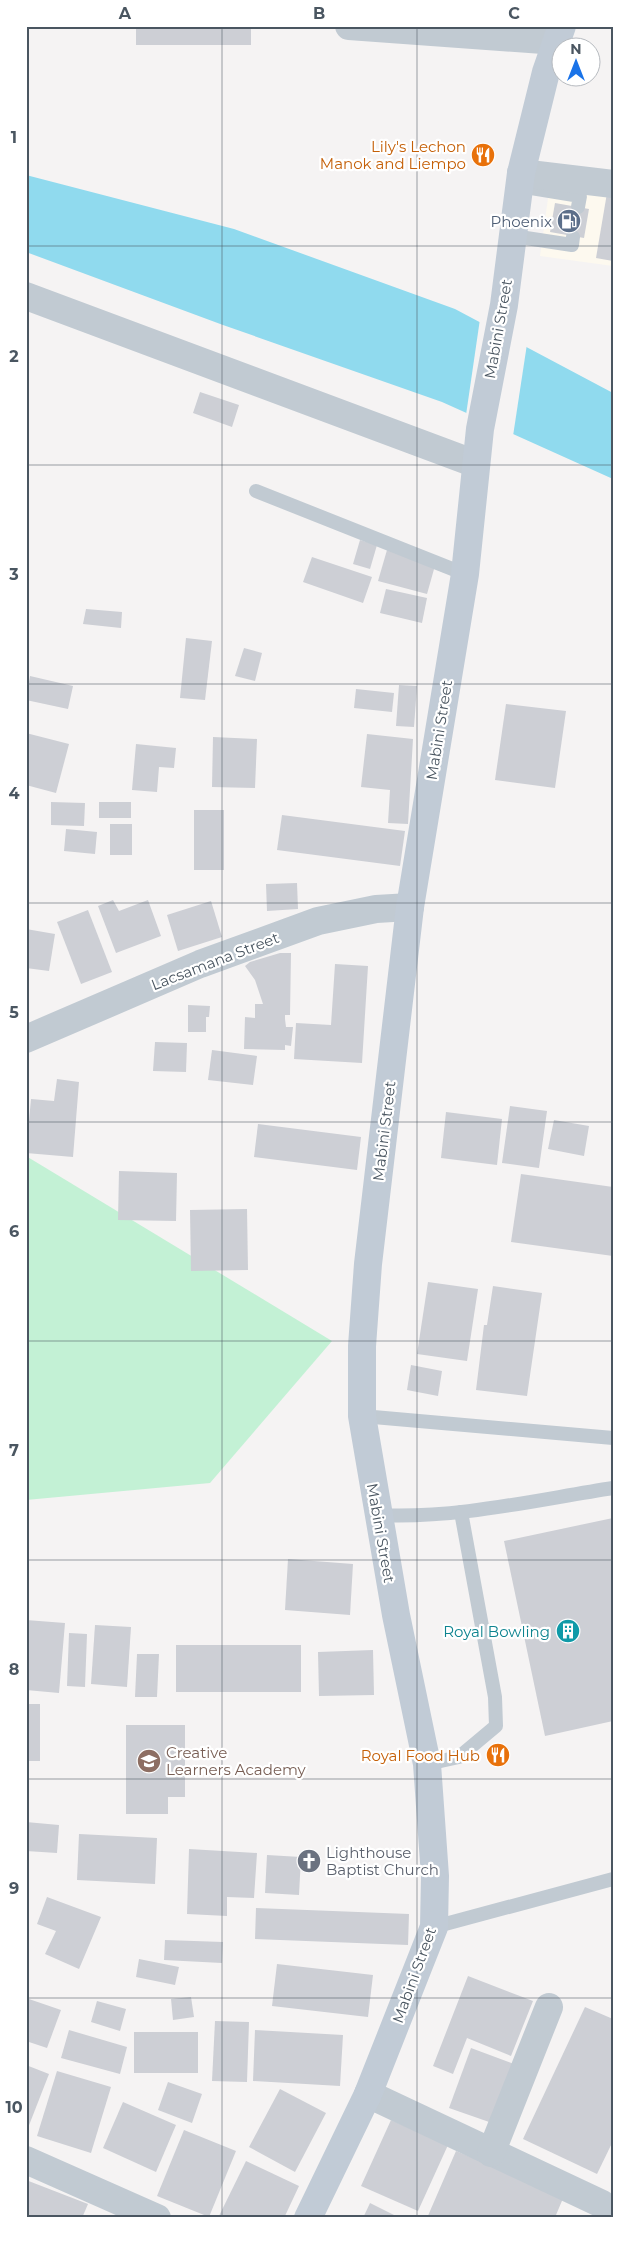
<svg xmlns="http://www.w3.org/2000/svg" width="639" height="2244" viewBox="0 0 639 2244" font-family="Montserrat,sans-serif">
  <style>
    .commercial { fill: #fdf9ef }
    .green { fill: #c3f1d5 }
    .water { fill: #90daee }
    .pier { fill: #f5f3f3 }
    .building { fill: #cdcfd5 }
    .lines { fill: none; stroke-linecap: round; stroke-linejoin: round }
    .service { stroke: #c1cad2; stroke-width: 14 }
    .minor { stroke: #c1cad2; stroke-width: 28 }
    .secondary { stroke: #c1cbd6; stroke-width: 28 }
    .grid { fill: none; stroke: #4a5661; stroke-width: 1; stroke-opacity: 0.55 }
    .labels { text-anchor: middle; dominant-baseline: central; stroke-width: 4.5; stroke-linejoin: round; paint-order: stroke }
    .food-label { font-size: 15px; fill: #c56008; stroke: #fff; text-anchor: end }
    .service-label { font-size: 15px; fill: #4e5e75; stroke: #fff; text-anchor: end }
    .street-label { font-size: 15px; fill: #4a5661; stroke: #fff }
    .culture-label { font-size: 15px; fill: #0d838f; stroke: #fff; text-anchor: end }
    .education-label { font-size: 15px; fill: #785e54; stroke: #fff; text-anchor: start }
    .worship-label { font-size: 15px; fill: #5b616d; stroke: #fff; text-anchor: start }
    .neatline { fill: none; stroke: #4a5661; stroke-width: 2 }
    .grid-label { font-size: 16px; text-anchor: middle; font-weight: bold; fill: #4a5661 }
  </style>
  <rect width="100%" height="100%" fill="#f5f3f3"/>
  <path class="commercial" d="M550,184L613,192V266L540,256Z"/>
  <path class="green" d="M26,1156L332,1341L210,1483L26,1500Z"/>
  <path class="water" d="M26,175L234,229L455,309L613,393V479L442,402L223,325L26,252Z"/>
  <path class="pier" d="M480,319L527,344L513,436L466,415Z"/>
  <g class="building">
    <rect x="136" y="26" width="115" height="19"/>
    <path d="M607,193L613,194V261L596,258Z"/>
    <path d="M555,203L589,209L584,238L550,232Z"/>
    <path d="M200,392L239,405L232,427L193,413Z"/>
    <path d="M360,540L377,545L370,569L353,564Z"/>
    <path d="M387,550L436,562L427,594L378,581Z"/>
    <path d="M312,557L372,577L363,603L303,582Z"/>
    <path d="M386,589L427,598L422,623L380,613Z"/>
    <path d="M86,609L122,612L121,628L83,624Z"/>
    <path d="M186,638L212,641L205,700L180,698Z"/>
    <path d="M244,648L262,653L255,681L235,676Z"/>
    <path d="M30,676L73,686L68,709L26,700Z"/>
    <path d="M399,685L417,686L414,727L396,726Z"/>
    <path d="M356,689L394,693L392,712L354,708Z"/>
    <path d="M506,704L566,711L555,788L495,780Z"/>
    <path d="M26,733L69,744L56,793L26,785Z"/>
    <path d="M367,734L413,739L408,824L388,823L390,790L361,787Z"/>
    <path d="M213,737L257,739L255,788L212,787Z"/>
    <path d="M136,744L176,748L174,768L159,767L157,792L132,790Z"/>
    <path d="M51,802L85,803L84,826L51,825Z"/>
    <rect x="99" y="802" width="32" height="16"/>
    <rect x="194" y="810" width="30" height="60"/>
    <path d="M282,815L405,831L400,866L277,850Z"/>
    <rect x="110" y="824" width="22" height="31"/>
    <path d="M66,829L97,832L95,854L64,851Z"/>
    <path d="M297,883L298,909L267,911L266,884Z"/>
    <path d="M113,900L119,911L148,900L161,936L116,953L98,906Z"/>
    <path d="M211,901L222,937L178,951L167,915Z"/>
    <path d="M88,910L112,972L81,984L57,922Z"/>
    <path d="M26,929L55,934L49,971L26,968Z"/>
    <path d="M280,953H291L290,1015H285V1019L286,1027H293L291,1046L285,1045V1050L244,1049L245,1017L255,1018V1004H263L255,980L245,966L250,962Z"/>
    <path d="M335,964L368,966L362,1063L294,1059L296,1023L331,1025Z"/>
    <path d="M188,1005L210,1006L209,1017H206V1032H188Z"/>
    <path d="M155,1042L187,1043L186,1072L153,1071Z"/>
    <path d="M212,1050L257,1056L253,1085L208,1080Z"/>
    <path d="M57,1079L79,1082L73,1157L26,1153L31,1099L54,1101Z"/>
    <path d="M510,1106L547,1111L539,1168L502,1163Z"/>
    <path d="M446,1112L502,1119L497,1165L441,1158Z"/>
    <path d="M554,1120L589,1126L584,1156L548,1149Z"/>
    <path d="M258,1124L361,1137L357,1170L254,1157Z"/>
    <path d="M119,1171L177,1173L176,1221L118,1220Z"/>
    <path d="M521,1174L613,1187V1256L511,1242Z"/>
    <path d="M247,1209L248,1270L191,1271L190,1210Z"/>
    <path d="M428,1282L478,1289L467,1361L417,1354Z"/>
    <path d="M493,1286L542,1293L527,1396L476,1390L484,1325H487Z"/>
    <path d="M411,1365L442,1371L438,1396L407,1390Z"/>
    <path d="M613,1518V1721L545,1736L504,1541Z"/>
    <path d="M288,1559L353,1564L350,1615L285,1610Z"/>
    <path d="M26,1620L65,1623L59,1693L26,1690Z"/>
    <path d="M95,1625L131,1627L127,1687L91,1684Z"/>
    <path d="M69,1633L87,1634L85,1687L67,1686Z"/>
    <rect x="176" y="1645" width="125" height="47"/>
    <path d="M373,1650L374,1695L319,1696L318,1652Z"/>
    <path d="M137,1654H159L157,1697H135Z"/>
    <rect x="26" y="1704" width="14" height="57"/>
    <path d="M126,1725H185V1797H168V1814H126Z"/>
    <path d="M26,1822L59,1825L57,1853L26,1851Z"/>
    <path d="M79,1834L157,1838L155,1884L77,1880Z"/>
    <path d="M189,1849L257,1853L254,1898L227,1897V1916L187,1914Z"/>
    <path d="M267,1855L301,1857L299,1895L265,1893Z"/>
    <path d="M47,1897L101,1917L79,1969L45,1954L56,1931L37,1924Z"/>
    <path d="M256,1908L409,1914L408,1945L255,1939Z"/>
    <path d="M165,1940L223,1942L222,1963L164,1960Z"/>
    <path d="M139,1959L179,1967L175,1985L136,1977Z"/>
    <path d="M277,1964L373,1975L368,2017L272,2006Z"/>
    <path d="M468,1976L533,2001L511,2056L467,2038L453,2074L433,2066Z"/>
    <path d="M191,1997L194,2017L173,2020L171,1999Z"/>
    <path d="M26,1998L61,2010L47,2048L26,2041Z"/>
    <path d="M97,2001L126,2009L120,2031L91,2022Z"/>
    <path d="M585,2007L613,2019V2141L597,2174L523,2139Z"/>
    <path d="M215,2021L249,2022L247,2082L212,2081Z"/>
    <path d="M69,2030L127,2047L120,2074L61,2058Z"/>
    <path d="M255,2030L343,2035L340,2086L253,2081Z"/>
    <rect x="134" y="2032" width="64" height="41"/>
    <path d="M471,2048L514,2064L492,2123L449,2108Z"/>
    <path d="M26,2065L49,2074L26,2133Z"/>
    <path d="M57,2071L111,2087L91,2153L37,2136Z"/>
    <path d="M168,2082L202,2094L192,2123L158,2110Z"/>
    <path d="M280,2089L326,2113L295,2172L249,2147Z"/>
    <path d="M123,2102L176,2125L156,2172L103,2148Z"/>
    <path d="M391,2120L448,2145L418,2211L361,2186Z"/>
    <path d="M184,2130L236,2151L209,2217L157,2196Z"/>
    <path d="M456,2151L564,2196L556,2215L562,2218H427Z"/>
    <path d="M246,2161L299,2186L284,2218H218Z"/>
    <path d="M26,2180L88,2204L82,2218H26Z"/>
    <path d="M370,2203L400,2218H363Z"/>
  </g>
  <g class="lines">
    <g class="service">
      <path d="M519,186L580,196L578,207"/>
      <path d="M513,236L572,245L573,237"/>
      <path d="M256,491L465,574"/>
      <path d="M362,1416L613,1438"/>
      <path d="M378,1515C456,1519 535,1500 613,1488"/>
      <path d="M427,1764L459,1757L496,1726L495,1697L461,1512"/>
      <path d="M434,1927L613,1879"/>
    </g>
    <g class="minor">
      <path d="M349,26L557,41"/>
      <path d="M521,173L613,184"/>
      <path d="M26,296L476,464"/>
      <path d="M26,1039L200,964L318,921L376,909L410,907"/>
      <path d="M368,2094L602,2204"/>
      <path d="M491,2153L549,2007"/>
      <path d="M26,2160L157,2218"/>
    </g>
    <path class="secondary" d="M308,2218L368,2094L434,1927L435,1876L427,1764L396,1615L362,1416V1346L368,1264L410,907L465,574L480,429L504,305L521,173L546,72L562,26"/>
  </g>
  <path class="grid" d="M222,26V2218M417,26V2218M26,246H613M26,465H613M26,684H613M26,903H613M26,1122H613M26,1341H613M26,1560H613M26,1779H613M26,1998H613"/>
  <defs>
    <g id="restaurant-disc" transform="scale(1.25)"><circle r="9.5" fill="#e8710a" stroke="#fff"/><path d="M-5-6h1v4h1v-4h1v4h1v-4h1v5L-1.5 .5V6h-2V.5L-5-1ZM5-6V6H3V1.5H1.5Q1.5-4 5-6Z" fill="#fff"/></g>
    <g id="fuel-disc" transform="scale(1.25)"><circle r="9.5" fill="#5c6f8a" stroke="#fff"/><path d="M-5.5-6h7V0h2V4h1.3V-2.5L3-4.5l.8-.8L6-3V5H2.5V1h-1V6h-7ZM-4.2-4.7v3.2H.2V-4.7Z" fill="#fff"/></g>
    <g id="building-disc" transform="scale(1.25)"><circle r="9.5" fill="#0f9aa8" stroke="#fff"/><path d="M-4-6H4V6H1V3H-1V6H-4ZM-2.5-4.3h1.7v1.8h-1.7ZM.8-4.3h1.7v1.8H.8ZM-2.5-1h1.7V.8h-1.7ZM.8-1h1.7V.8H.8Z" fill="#fff"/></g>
    <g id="school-disc" transform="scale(1.25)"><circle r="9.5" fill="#8d6e63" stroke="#fff"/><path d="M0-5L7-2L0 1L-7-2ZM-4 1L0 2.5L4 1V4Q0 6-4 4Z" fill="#fff"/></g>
    <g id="church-disc" transform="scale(1.25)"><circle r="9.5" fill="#6b7280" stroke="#fff"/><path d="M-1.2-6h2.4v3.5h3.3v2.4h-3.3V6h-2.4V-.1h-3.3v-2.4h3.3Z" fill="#fff"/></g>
  </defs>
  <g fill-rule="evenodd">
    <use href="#restaurant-disc" x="483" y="155"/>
    <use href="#fuel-disc" x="569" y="221"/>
    <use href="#building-disc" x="568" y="1631"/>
    <use href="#restaurant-disc" x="498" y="1755"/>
    <use href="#school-disc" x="149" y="1761"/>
    <use href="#church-disc" x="309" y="1861"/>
  </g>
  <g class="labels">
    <g class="food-label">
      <text x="466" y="146">Lily's Lechon<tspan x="466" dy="17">Manok and Liempo</tspan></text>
      <text x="480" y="1755">Royal Food Hub</text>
    </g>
    <g class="service-label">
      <text x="552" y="221">Phoenix</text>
    </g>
    <g class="street-label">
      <text transform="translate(498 329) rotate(-80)">Mabini Street</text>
      <text transform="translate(439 730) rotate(-81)">Mabini Street</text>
      <text transform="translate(215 961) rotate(-21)">Lacsamana Street</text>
      <text transform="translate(384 1131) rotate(-83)">Mabini Street</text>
      <text transform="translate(381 1533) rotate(80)">Mabini Street</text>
      <text transform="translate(414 1975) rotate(-70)">Mabini Street</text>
    </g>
    <g class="culture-label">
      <text x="550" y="1631">Royal Bowling</text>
    </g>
    <g class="education-label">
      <text x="166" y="1752">Creative<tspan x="166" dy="17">Learners Academy</tspan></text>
    </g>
    <g class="worship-label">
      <text x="326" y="1852">Lighthouse<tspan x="326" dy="17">Baptist Church</tspan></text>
    </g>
  </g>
  <rect width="639" height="2244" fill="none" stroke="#ffffff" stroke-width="55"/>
  <g transform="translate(576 62)"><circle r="24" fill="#ffffff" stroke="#b7bbc0"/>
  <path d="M0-4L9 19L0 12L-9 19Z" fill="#1a73e8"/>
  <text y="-8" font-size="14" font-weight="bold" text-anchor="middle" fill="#4a5661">N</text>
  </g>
  <rect x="28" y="28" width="584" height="2188" class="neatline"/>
  <g class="grid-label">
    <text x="125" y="19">A</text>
    <text x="319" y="19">B</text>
    <text x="514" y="19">C</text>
    <text x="14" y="143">1</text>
    <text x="14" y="362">2</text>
    <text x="14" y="580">3</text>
    <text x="14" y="799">4</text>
    <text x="14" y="1018">5</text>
    <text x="14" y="1237">6</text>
    <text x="14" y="1456">7</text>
    <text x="14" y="1675">8</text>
    <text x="14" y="1894">9</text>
    <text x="14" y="2113">10</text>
  </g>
</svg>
